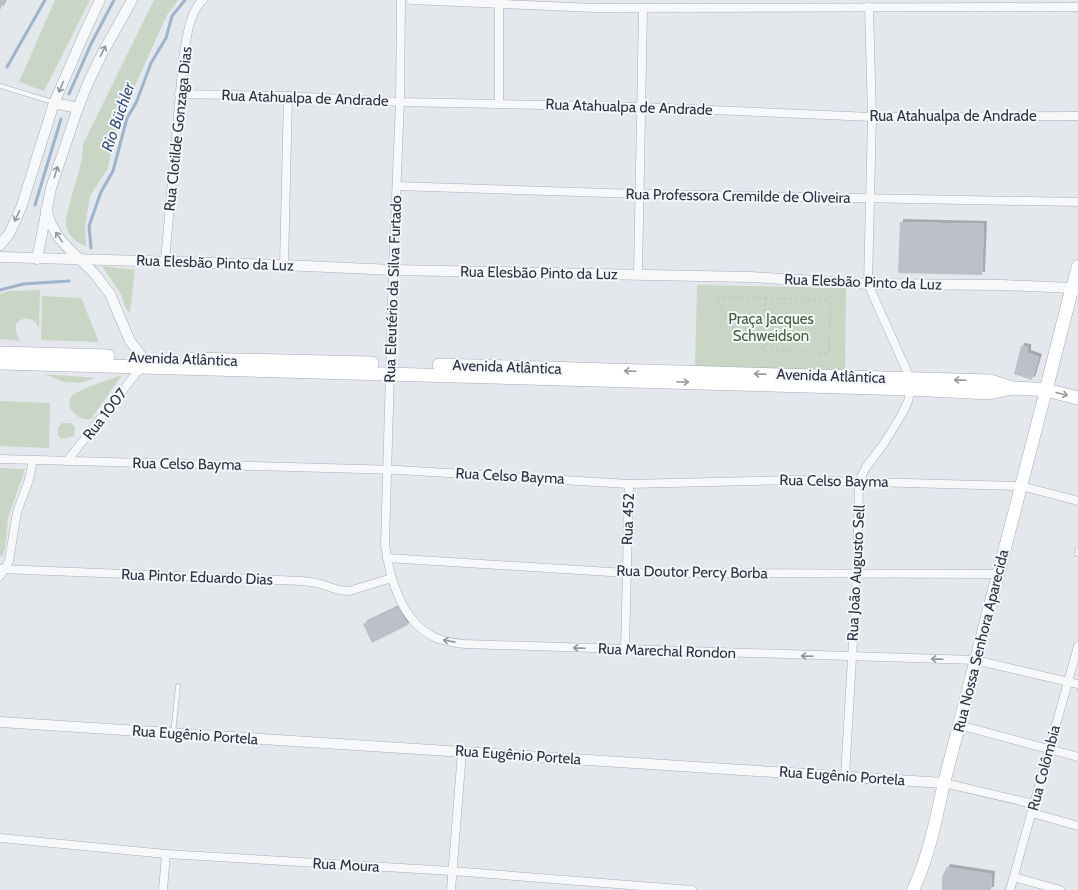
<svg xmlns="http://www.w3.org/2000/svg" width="1078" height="890" viewBox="0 0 1078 890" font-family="Cabin,sans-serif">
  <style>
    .green { fill: #c9d6c5 }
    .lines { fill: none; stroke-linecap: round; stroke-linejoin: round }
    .stream { stroke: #9fb4cc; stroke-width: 3 }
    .building { fill: #bbc0ca; filter: url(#shadow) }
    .service-casing { stroke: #a9aeb7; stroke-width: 5 }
    .minor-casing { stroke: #a9aeb7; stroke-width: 9 }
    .tertiary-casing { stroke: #a9aeb7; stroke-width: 11 }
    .secondary-casing { stroke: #a9aeb7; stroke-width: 13 }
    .primary-casing { stroke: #a3abb8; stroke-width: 14 }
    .path { stroke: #c2c5cb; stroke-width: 1.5; stroke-dasharray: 3 3; stroke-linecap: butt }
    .service { stroke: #f7f8fa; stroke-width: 4 }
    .minor { stroke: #f7f8fa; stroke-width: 8 }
    .tertiary { stroke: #f7f8fa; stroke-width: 10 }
    .secondary { stroke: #fff; stroke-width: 12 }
    .primary { stroke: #fff; stroke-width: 13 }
    .oneway { stroke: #9196a0 }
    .oneway2 { stroke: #959aa2 }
    .labels { text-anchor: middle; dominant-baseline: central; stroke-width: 4; stroke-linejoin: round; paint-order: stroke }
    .street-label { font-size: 15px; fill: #2b3445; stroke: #f4f6f9 }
    .park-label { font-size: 15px; fill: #3f6138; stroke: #f4f6f9 }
    .water-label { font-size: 16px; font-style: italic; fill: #34527a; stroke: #f4f6f9 }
  </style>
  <defs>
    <filter id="shadow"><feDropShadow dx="3" dy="-3" stdDeviation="0" flood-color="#0004"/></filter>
  </defs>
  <rect width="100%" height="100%" fill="#e4e7ec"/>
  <g class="green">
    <path d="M55,0H90L44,91L19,82Z"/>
    <path d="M154,0H178L167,15L138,79L113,144L108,168L90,196L85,227L86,246C76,242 68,237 66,225C65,216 70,204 72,195C77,178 83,161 83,144Z"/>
    <path d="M102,266L135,270L130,313L126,309L121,294Z"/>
    <path d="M697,285L846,288L845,371L695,367Z"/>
    <path d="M40,290L39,329C38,326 37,323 34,321C29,317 17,318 16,326C15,332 18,337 20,341L0,339V294L9,291Z"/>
    <path d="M42,296L81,298L99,342L41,340Z"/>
    <path d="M44,374L96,378L79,383L64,382Z"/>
    <path d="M122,375L91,419C84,420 79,418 74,413C70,409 67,403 71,397C76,390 113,378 122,375Z"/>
    <path d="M0,401L50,403L49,448L0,446Z"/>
    <path d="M62,423H70L75,426L74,436L67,438L61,439L58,435V428Z"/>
    <path d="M0,468L25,469L8,518L5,549L2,557L0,555Z"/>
  </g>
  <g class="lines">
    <g class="stream">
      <path d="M7,67L45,0"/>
      <path d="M69,94L91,44L114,0"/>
      <path d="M35,205L61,119"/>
      <path d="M91,248L89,226L101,192L113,171L127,118L136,103L151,63L166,38L172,16L185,0"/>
      <path d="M0,290L23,284L69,281"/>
    </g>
  </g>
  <g class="building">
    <path d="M0,0H5L0,10Z"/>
    <path d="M900,222L984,224L982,275L898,273Z"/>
    <path d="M1021,346L1028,347V353L1039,357L1032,380L1014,374Z"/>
    <path d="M398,607L408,625L372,643L363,624Z"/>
    <path d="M947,867L992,874L991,890H942V877Z"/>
  </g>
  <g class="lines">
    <g class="service-casing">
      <g id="service">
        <path d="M0,86L53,102"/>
        <path d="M1077,554L1078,550"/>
        <path d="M173,733L178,686"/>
      </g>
    </g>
    <g class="minor-casing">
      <g id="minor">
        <path d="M401,0L400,102L393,270L385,544C389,577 402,622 434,637C444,642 455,643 465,644L975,660L1078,684"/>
        <path d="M411,0L595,8L1078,7"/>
        <path d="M499,1V103"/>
        <path d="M179,94L288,96L400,102L641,107L872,117L1078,116"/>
        <path d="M397,186L639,194L1078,202"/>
        <path d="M165,261L183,59C186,43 189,11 203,0"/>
        <path d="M284,265L288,96"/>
        <path d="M638,274L643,9"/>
        <path d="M0,459L398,470L629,484L794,480L1021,486L1078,501"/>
        <path d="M67,461L142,366"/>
        <path d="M387,558L626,573L998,574"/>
        <path d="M0,569L302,581L317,583L339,590L349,591L392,578"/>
        <path d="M0,576L9,561L17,512L29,480L33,460"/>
        <path d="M625,650L629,484"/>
        <path d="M959,725L1078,757"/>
        <path d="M845,776L857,574L859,481L866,467L883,445L902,414L908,401L911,389L910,378L868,284L872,117L869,7"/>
        <path d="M944,783L1034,804"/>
        <path d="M1032,813L1078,826"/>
        <path d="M0,838L166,854L452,871L692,890"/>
        <path d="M1014,877L1060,890"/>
        <path d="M163,890L166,854"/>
        <path d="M451,890L462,752"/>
        <path d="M1010,890L1078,646"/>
      </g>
    </g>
    <g class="tertiary-casing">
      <g id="tertiary">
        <path d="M54,103L78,108"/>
        <path d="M46,210L51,224L59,238L69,249L94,273L110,294L130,341L142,357V366"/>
        <path d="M0,245L9,234L21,208L54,103L85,32L100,0"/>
        <path d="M0,257L284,265L393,270L750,277L868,284L1002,285L1072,288"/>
        <path d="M37,259L51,188L78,108L88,83L103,52L132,0"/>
        <path d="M0,722L944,783"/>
      </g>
    </g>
    <g class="secondary-casing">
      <g id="secondary">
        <path d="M1072,288L1078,266"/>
        <path d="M913,890C929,856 936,819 944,783L1046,390"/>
      </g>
    </g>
    <g class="primary-casing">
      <g id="primary">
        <path d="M0,353L108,356"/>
        <path d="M193,359L372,363"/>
        <path d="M0,363L911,389L989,393L1012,388L1034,389L1046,390L1078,398"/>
        <path d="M439,365L990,381L1012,388"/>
        <path d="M1046,390L1072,288L1078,289"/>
      </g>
    </g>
    <g class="path">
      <path d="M765,298L830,300L829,353L763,350Z"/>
      <path d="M763,350L729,325L717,297L765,298"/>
    </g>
    <use href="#service" class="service"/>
    <use href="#minor" class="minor"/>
    <use href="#tertiary" class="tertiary"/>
    <use href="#secondary" class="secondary"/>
    <use href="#primary" class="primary"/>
  </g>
  <defs><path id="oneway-shaft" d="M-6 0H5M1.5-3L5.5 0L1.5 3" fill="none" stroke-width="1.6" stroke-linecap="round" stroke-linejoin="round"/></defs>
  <g class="oneway">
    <use href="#oneway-shaft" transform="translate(103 51) rotate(-63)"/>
    <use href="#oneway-shaft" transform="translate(61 87) rotate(113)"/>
    <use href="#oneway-shaft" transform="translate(56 172) rotate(-73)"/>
    <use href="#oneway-shaft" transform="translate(17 216) rotate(115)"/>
    <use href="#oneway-shaft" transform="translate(59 237) rotate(-125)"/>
    <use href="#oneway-shaft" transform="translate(449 641) rotate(-169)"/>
    <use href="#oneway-shaft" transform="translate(579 648) rotate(-178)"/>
    <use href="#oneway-shaft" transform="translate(807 656) rotate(-178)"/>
    <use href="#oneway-shaft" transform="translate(937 659) rotate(-178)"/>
  </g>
  <g class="oneway2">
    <use href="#oneway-shaft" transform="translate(630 371) rotate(-178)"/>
    <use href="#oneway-shaft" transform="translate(760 374) rotate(-178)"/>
    <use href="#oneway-shaft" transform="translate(960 380) rotate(-178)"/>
    <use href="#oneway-shaft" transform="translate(683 382) rotate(2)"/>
    <use href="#oneway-shaft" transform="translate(1062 394) rotate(14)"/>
  </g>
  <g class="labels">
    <g class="street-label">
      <text transform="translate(305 98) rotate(2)">Rua Atahualpa de Andrade</text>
      <text transform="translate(629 107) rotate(2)">Rua Atahualpa de Andrade</text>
      <text x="953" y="116">Rua Atahualpa de Andrade</text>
      <text transform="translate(178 129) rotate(-84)">Rua Clotilde Gonzaga Dias</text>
      <text transform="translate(738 196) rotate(1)">Rua Professora Cremilde de Oliveira</text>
      <text transform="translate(215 263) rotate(2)">Rua Elesbão Pinto da Luz</text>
      <text transform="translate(539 273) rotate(1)">Rua Elesbão Pinto da Luz</text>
      <text transform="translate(863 282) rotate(2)">Rua Elesbão Pinto da Luz</text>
      <text transform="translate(393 289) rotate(-88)">Rua Eleutério da Silva Furtado</text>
      <text transform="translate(183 359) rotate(2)">Avenida Atlântica</text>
      <text transform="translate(507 367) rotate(2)">Avenida Atlântica</text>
      <text transform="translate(831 376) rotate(2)">Avenida Atlântica</text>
      <text transform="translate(105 414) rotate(-52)">Rua 1007</text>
      <text transform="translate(187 464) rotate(1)">Rua Celso Bayma</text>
      <text transform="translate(510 476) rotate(3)">Rua Celso Bayma</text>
      <text transform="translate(834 481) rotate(1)">Rua Celso Bayma</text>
      <text transform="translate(628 519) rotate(-88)">Rua 452</text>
      <text transform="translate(692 572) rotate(1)">Rua Doutor Percy Borba</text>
      <text transform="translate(856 573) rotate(-87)">Rua João Augusto Sell</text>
      <text transform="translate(197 577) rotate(2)">Rua Pintor Eduardo Dias</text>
      <text transform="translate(981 641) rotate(-76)">Rua Nossa Senhora Aparecida</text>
      <text transform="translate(667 651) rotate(2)">Rua Marechal Rondon</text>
      <text transform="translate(195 735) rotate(4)">Rua Eugênio Portela</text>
      <text transform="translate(518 755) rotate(4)">Rua Eugênio Portela</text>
      <text transform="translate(1044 768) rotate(-75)">Rua Colômbia</text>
      <text transform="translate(842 776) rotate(4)">Rua Eugênio Portela</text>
      <text transform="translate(346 865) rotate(3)">Rua Moura</text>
    </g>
    <g class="park-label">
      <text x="771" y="319">Praça Jacques<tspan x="771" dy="17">Schweidson</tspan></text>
    </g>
    <g class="water-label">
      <text transform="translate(118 117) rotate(-71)">Rio Büchler</text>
    </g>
  </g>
</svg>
